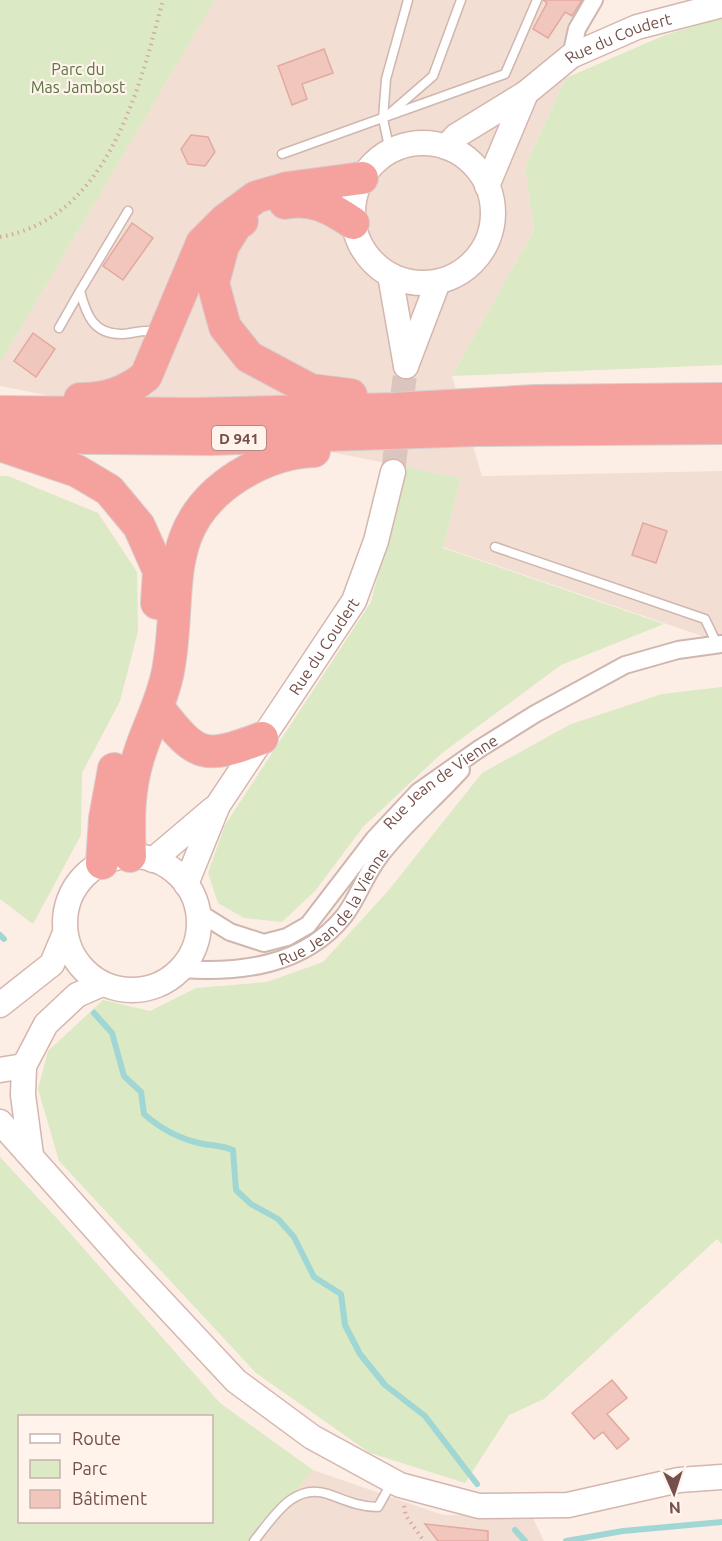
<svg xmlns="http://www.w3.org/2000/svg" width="722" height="1541" viewBox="0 0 722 1541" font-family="Ubuntu,sans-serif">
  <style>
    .residential { fill: #f3ded4 }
    .green { fill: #dbe9c4; fill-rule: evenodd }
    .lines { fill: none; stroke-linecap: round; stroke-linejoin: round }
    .stream { stroke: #a0d7d4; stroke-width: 6 }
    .building { fill: #f1c7bd; stroke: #e3a99e; stroke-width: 1.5 }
    .secondary-tunnel { stroke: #dac6be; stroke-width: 24; stroke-dasharray: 24 12; stroke-linecap: butt }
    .lane-casing { stroke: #cfb6af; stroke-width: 11 }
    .street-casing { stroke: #cfb6af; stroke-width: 20 }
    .secondary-casing { stroke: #d5b6ae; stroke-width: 27 }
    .highway-casing { stroke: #d8cecd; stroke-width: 34 }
    .path { stroke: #d6a9a0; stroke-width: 4; stroke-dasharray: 1.5 4.5; stroke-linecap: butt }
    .lane { stroke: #fff; stroke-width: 8 }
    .street { stroke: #fff; stroke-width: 16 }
    .secondary { stroke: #fff; stroke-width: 24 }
    .highway { stroke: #f5a19d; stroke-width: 32 }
    .labels { text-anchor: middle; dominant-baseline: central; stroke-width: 4.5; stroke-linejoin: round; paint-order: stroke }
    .shield { fill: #fff3ec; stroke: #9e817b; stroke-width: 1.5 }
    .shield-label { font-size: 15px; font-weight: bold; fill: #75504b }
    .street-label { font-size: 16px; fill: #75504b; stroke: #fff3ec }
    .park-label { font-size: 16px; fill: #5b7440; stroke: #fff3ec }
  </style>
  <rect width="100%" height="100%" fill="#fceee5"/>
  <g class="residential">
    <path d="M215,0H602L525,167L534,230L452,376L482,476L722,471V643L443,547L461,478L0,386V363Z"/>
    <path d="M313,1470L443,1515L532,1516L544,1541H254Z"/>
  </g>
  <g class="green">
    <path d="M0,0H215L0,363Z"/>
    <path d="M722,18V365L452,376L534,230L525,167L566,78L665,35Z"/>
    <path d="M406,467L461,478L443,548L664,624L561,665L442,753L363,827L315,891L282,922L244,918L218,903L208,873L225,825L371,602Z"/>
    <path d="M0,476H8L98,513L137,572L138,631L120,701L82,773L81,835L33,924L0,899Z"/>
    <path d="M722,687V1244L717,1239L544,1399L509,1415L465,1483L370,1453L256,1373L59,1161L38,1089L48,1051L103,1000L150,1011L196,988L267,982L323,962L388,891L482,773L571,724L662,694Z"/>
    <path d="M0,1157L62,1224L220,1403L313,1470L254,1541H0ZM20,1416H212V1522H20Z"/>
  </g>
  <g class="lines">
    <g class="stream">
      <path d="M0,935L4,939"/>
      <path d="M94,1013L112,1033L124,1076L141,1092L144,1114C161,1129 177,1138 199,1143C211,1146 221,1145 233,1150L236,1190L251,1204L278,1219L294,1237L314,1277L341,1294L345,1325L360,1354L385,1385L425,1416L477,1484"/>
      <path d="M515,1530L525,1541"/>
      <path d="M566,1541L623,1531L722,1522"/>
    </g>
  </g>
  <g class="building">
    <path d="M543,0H582L572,16L565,12L548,38L533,29L547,3Z"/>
    <path d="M324,49L333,73L302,84L307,99L292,105L278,66Z"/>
    <path d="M191,135L208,137L215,152L205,166L188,164L181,149Z"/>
    <path d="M132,223L153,238L123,280L103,266Z"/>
    <path d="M33,333L55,349L36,377L14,361Z"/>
    <path d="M643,523L667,531L656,563L632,555Z"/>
    <path d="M612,1380L627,1398L607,1414L629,1439L617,1449L603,1432L594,1439L572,1413Z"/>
    <path d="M425,1524L488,1531V1541H438Z"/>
  </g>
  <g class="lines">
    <path class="secondary-tunnel" d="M393,472L406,366"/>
    <g class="lane-casing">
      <g id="lane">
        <path d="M388,115L433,76L461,0"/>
        <path d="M390,151L383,119L386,79L408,0"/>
        <path d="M282,154L505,74L537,0"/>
        <path d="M128,211L80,291C86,314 93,335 123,334C135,333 144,329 157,332"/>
        <path d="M59,328L80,291"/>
        <path d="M495,547L705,619L717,644"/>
        <path d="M254,1541C273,1518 293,1482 328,1494C345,1500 359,1507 378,1507L392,1482"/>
      </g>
    </g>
    <g class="street-casing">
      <g id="street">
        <path d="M571,56L577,29L594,0"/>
        <path id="s1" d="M198,912L230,932L264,943L287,937L308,925L374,839L418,792L479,749L535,714L625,665L678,650L722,644"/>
        <path id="s2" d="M181,969C241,973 304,966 344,916C358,898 365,875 379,857C402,826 435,799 461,770"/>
      </g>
    </g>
    <g class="secondary-casing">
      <g id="secondary">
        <circle cx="423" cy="213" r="70"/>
        <path id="s3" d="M446,147L456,136L526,93L571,56L637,27L722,5"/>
        <path d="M487,186L526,93"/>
        <path d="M390,275L406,366"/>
        <path d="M406,366L438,282"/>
        <circle cx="132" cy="923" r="67"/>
        <path d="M153,860L213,809"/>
        <path id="s4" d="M186,884L218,805L354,601L376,541L393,472"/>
        <path d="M0,1005L52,964L65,933"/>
        <path d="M0,1070L24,1066"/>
        <path d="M0,1122L124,1261L236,1381L312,1437L400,1485L479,1506L568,1505L679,1480L722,1477"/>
        <path d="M31,1155L23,1095L24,1066L46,1024L77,995L102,984"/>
      </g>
    </g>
    <g class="highway-casing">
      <g id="highway">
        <path d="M285,203C311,197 331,208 353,223"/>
        <path d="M242,221L236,225L223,246L213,283L225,327L249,357L311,390L351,395"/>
        <path d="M80,399C105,399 126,393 146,376L202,243L225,220L256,197L287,188L362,178"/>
        <path d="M0,412L194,414L394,409L535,401L722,399"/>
        <path d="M0,437L210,439L478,430L722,428"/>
        <path d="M3,446L77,471L109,490L139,526L159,571L157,603"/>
        <path d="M159,709C197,758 204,760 262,738"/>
        <path d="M130,856C128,820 128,787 140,752C149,724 162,702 168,671C183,593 158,527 238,476C262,461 286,452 314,451"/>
        <path d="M102,863L105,818L114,769"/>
      </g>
    </g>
    <g class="path">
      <path d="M0,237C108,218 139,90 163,0"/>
      <path d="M404,1506L406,1516L424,1541"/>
    </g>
    <use href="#lane" class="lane"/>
    <use href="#street" class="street"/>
    <use href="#secondary" class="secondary"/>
    <use href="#highway" class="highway"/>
  </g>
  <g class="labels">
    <rect class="shield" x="212" y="426" width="54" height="24" rx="4.5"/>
    <g class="shield-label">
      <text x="239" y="438">D 941</text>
    </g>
    <g class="street-label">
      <text stroke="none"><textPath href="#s3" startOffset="206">Rue du Coudert</textPath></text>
      <text stroke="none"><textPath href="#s4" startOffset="276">Rue du Coudert</textPath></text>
      <text stroke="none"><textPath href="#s1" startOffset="318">Rue Jean de Vienne</textPath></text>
      <text stroke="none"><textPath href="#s2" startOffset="178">Rue Jean de la Vienne</textPath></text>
    </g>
    <g class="park-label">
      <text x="78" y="69">Parc du<tspan x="78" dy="18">Mas Jambost</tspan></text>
    </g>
  </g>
  <rect x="18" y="1415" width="195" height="108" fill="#fff3ec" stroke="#c8b2ac" stroke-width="1.5"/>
  <rect x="30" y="1434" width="30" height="9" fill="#ffffff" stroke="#c8b2ac" stroke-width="1.5"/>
  <text x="72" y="1445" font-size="18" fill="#75504b">Route</text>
  <rect x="30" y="1460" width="30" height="18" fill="#dbe9c4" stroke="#c8b2ac" stroke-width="1.5"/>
  <text x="72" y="1475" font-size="18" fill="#75504b">Parc</text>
  <rect x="30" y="1490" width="30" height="18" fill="#f1c7bd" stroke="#c8b2ac" stroke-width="1.5"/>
  <text x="72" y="1505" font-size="18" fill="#75504b">Bâtiment</text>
  <g transform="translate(674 1493) rotate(177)" stroke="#fff3ec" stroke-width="4.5" paint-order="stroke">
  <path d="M0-4.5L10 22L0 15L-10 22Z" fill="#75504b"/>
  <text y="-9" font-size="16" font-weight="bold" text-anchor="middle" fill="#75504b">N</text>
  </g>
</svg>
